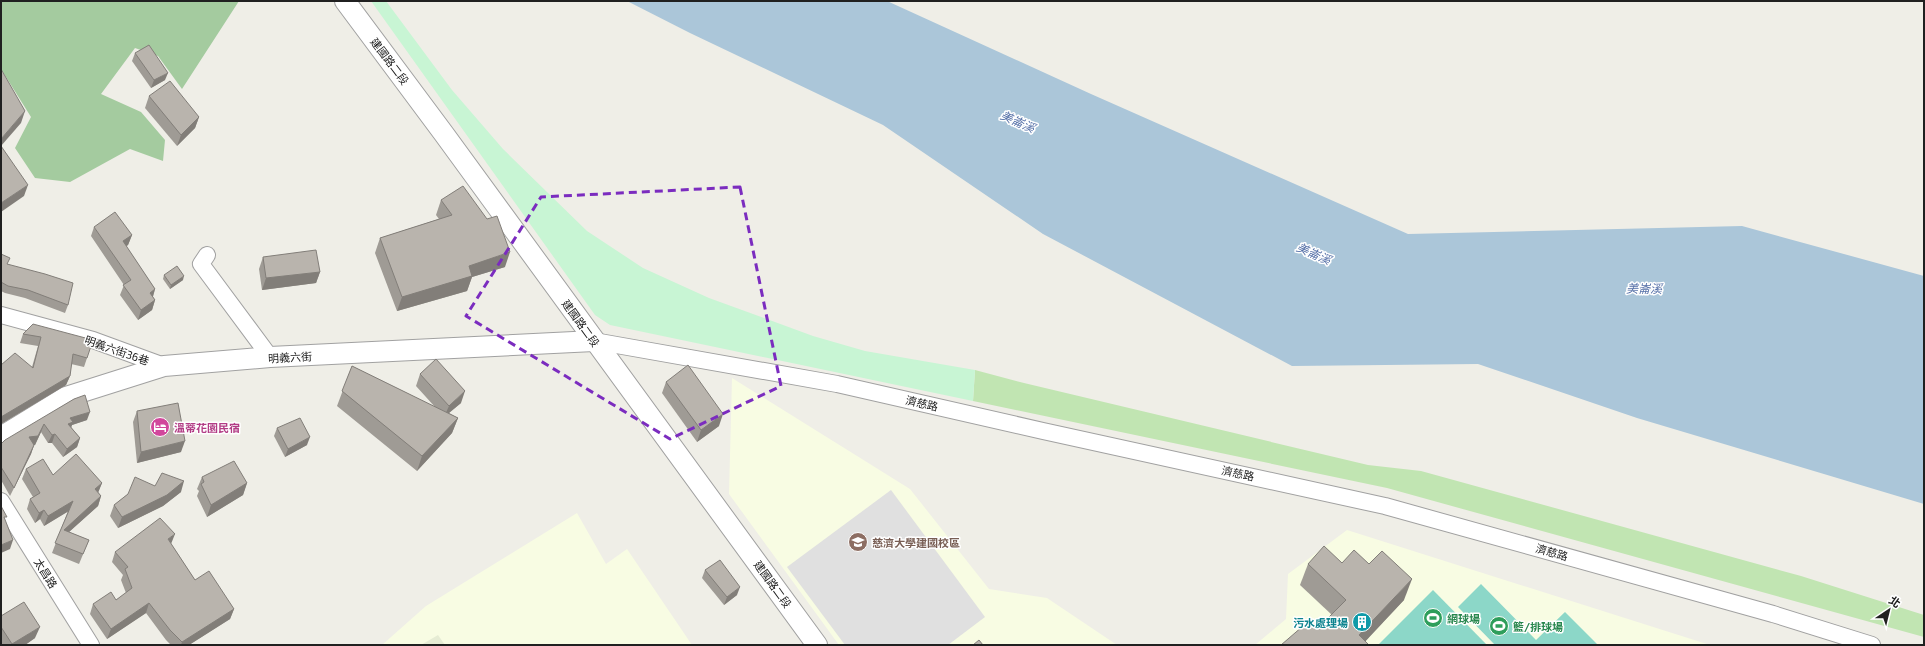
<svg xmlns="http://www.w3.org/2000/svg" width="1925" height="646" viewBox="0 0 1925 646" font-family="'Exo 2','Noto Sans TC',sans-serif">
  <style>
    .education { fill: #f8fce3 }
    .farmland { fill: #e6ecd4 }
    .grass { fill: #c1e5b2 }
    .forest { fill: #a4cb9f }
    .park { fill: #c8f5d4 }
    .pitch { fill: #8cd7c8 }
    .parking { fill: #e0e0e0 }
    .water { fill: #abc6d9 }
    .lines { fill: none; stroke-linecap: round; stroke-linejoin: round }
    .minor-casing { stroke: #a1a1a1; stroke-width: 18 }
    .tertiary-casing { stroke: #a1a1a1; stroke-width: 22 }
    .minor { stroke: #fff; stroke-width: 16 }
    .tertiary { stroke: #fff; stroke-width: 20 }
    .wall { fill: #9f9b95 }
    .shaded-wall { fill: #827e79 }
    .building { fill: #b9b4ad; stroke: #827e79 }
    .marked { fill: none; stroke: #7b2cbf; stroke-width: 3; stroke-dasharray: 8 5; stroke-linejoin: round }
    .labels { text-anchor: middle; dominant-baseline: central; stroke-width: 3; stroke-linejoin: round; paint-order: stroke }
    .street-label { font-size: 11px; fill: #202020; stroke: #fff }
    .hotel-label { font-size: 11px; font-weight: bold; fill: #b23c85; stroke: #fff; text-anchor: start }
    .education-label { font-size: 11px; font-weight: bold; fill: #785e54; stroke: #fff; text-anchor: start }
    .leisure-label { font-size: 11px; font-weight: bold; fill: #27864d; stroke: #fff; text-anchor: start }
    .culture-label { font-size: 11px; font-weight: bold; fill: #0d838f; stroke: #fff; text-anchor: end }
    .water-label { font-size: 12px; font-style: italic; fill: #546fa7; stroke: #fff }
  </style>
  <rect width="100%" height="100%" fill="#efeee7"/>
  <g class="education">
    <path d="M732,378L910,489L989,589L1047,598L1117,645H839L729,494Z"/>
    <path d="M577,513L606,564L627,549L692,645H382L426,606Z"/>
    <path d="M1347,530L1710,645H1255L1286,619L1288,574Z"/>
  </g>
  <path class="farmland" d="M438,635L445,645H421Z"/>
  <path class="grass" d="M975,370L1024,383L1368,465L1421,471L1801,576L1924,615V637L1387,488L973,401Z"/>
  <path class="forest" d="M1,1H239L182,89L158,56L135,48L101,94L141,112L165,140L163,161L130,149L70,182L35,178L15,148L31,117L1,69Z"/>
  <path class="park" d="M371,1H386L452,90L503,149L587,231L643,268L709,298L813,336L865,351L975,370L973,401L610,325L595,315Z"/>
  <g class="pitch">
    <path d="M1481,584L1536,640L1565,612L1598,645H1495L1458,607Z"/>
    <path d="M1433,590L1487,645H1378Z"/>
  </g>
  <path class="parking" d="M891,490L985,617L948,645H845L787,567Z"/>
  <path class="water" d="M627,1H887L1091,94L1408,234L1742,226L1924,276V504L1637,418L1478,364L1292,366L1043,234L883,125L690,33Z"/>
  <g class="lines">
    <g class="minor-casing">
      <g id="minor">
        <path d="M207,255L201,264L270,357"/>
        <path d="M1,315L93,340L164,366"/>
        <path d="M594,341L837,384L1043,431L1385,506L1773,614L1872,645"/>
        <path d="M1,501L91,645"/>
      </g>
    </g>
    <g class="tertiary-casing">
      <g id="tertiary">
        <path d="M345,1L444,134L817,645"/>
        <path d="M1,437L66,397L164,366L270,357L594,341"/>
      </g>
    </g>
    <use href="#minor" class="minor"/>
    <use href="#tertiary" class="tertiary"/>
  </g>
  <g class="wall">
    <path d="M135,53L165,80L151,88L132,61Z"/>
    <path d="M149,96L199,117L195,128L177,146L145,108Z"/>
    <path d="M441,200L505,267L472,277L467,291L397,311L375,253L380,238L439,219L436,215Z"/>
    <path d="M94,227L132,235L128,245L126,246L155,289L153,297L155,300L152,310L138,320L120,295L124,285L91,236Z"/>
    <path d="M1,254L7,264L68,305L65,313L25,298L5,293L1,291Z"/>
    <path d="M263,257L320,272L316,283L262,290L259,269Z"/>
    <path d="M164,275L183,280L170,289L163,279Z"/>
    <path d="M33,324L87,358L84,367L71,364L70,376L66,385L1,424V365L32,367L38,346L20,343L23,334Z"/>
    <path d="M352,366L435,407L416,386L420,374L461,403L449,413L458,418L452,433L417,471L337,406Z"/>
    <path d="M666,382L719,426L697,442L662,393Z"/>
    <path d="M74,399L87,420L72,425L71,427L80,438L77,447L63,457L52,443H48L41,432L35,445H34L31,454L10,496L1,480V444Z"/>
    <path d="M137,411L181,452L137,463L133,422Z"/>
    <path d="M277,428L307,445L285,457L274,436Z"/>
    <path d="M26,469L53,475L102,483L98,492L101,496L98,506L69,532L89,540L79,564L52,553L68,511L44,526L40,519L35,523L27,509L30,499L33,497L22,479Z"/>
    <path d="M202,477L247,483L243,495L207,517L197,496L199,491L197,489Z"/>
    <path d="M155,486L181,492L163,506L118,528L110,516L114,505L128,494Z"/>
    <path d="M171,544L195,580L234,609L230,619L189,645H171L166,640L146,613L107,639L90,614L93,604L116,600L126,593L121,580L123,575L112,562L115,552Z"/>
    <path d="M1342,563L1404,600L1365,641L1332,615L1300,585L1308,564Z"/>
    <path d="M705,570L737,595L724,605L702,578Z"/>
    <path d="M1,616L35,638L25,645H1Z"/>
  </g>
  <g class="shaded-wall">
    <path d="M168,73L165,80L151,88L154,80Z"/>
    <path d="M25,111L21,123L1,146V139Z"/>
    <path d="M199,117L195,128L177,146L181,135Z"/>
    <path d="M28,185L24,196L1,212V203Z"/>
    <path d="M132,235L128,245L119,251L123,241Z"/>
    <path d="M510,252L505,267L472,277L467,291L397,311L402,297L469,266Z"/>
    <path d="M320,272L316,283L262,290L266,278Z"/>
    <path d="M184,276L183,280L170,289L171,285Z"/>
    <path d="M155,289L152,299L150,293Z"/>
    <path d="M155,300L152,310L138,320L141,310Z"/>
    <path d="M70,376L66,385L1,424V417Z"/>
    <path d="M465,391L461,403L444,417L449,406Z"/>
    <path d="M90,412L87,420L72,425L70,431L65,432L70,418Z"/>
    <path d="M723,414L719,426L697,442L701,430Z"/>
    <path d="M458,418L452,433L417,471L422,456Z"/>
    <path d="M44,424L41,432L35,445L26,446L29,437Z"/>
    <path d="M55,434L52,443H48L52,435Z"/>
    <path d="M310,437L307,445L285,457L288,449Z"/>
    <path d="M80,438L77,447L63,457L67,449Z"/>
    <path d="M185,441L181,452L137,463L141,452Z"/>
    <path d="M34,445L31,454L10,496L14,488Z"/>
    <path d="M184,481L181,492L163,506L118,528L122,517Z"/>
    <path d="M102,483L98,493L95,489Z"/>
    <path d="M247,483L243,495L207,517L211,505Z"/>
    <path d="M101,496L98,506L60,540L64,530Z"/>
    <path d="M73,501L69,511L44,526L48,516Z"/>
    <path d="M44,510L40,519L35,523L39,513Z"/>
    <path d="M175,534L171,544L168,539Z"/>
    <path d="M13,540L10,549L1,553V545Z"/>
    <path d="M1412,579L1404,600L1362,645L1359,635Z"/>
    <path d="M740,587L737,595L724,605L727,597Z"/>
    <path d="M149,603L146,613L107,639L111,629Z"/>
    <path d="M234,609L230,619L189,645H181L182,642Z"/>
    <path d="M40,627L35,638L25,645H11L12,644Z"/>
  </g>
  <g class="building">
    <path d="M149,45L168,73L154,80L135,53Z"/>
    <path d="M1,69L25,111L1,139Z"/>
    <path d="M170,81L199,117L181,135L149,96Z"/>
    <path d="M1,146L28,185L1,203Z"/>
    <path d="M463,186L487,219L497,216L510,252L469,266L472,276L402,297L380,238L452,215L441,200Z"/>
    <path d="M115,212L132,235L123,241L155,289L150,293L155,300L141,310L123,285L131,280L94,227Z"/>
    <path d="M316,250L320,272L266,278L263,257Z"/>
    <path d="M1,254L10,258L7,264L45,274L73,283L68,305L28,290L8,286L1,282Z"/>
    <path d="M177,266L184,276L171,285L164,275Z"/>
    <path d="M33,324L93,340L87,358L73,354L70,376L1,417V365L15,353L33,368L41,337L23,334Z"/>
    <path d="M436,359L465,391L449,406L420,374Z"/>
    <path d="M688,365L723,414L701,430L666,382Z"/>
    <path d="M352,366L458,418L422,456L342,391Z"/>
    <path d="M85,395L90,412L70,418L73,422L68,424L80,438L67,449L55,434L52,435L44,424L38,436L29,437L34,445L14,488L1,467V444L5,440L74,399Z"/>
    <path d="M178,403L185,441L141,452L137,411Z"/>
    <path d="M300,418L310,437L288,449L277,428Z"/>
    <path d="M76,454L102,483L95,489L101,496L64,530L89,540L83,554L55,543L73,501L48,516L44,510L39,513L30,499L40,493L26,469L43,459L53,475Z"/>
    <path d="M234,461L247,483L211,505L201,484L204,482L202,477Z"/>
    <path d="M162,473L184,481L167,495L122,517L114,505L128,494L135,477L155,486Z"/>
    <path d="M1,506L7,517H4L13,540L1,545Z"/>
    <path d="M160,518L175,534L168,539L195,580L209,571L234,609L182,642L170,630L149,603L111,629L93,604L111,592L116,600L132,588L125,569L128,567L115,552Z"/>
    <path d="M1324,546L1342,563L1354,550L1369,564L1382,551L1412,579L1359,635L1369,645H1281L1310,620L1317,629L1346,600L1308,564Z"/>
    <path d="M720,560L740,587L727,597L705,570Z"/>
    <path d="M24,602L40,627L12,644L1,627V616Z"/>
    <path d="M979,640L983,645H973Z"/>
  </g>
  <path class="marked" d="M740,187L781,386L670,439L466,316L541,197Z"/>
  <defs>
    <g id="hotel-disc" transform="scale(1)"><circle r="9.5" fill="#d1479c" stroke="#fff"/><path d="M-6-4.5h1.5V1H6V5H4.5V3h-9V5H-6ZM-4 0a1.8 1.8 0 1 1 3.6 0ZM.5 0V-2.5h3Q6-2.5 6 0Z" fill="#fff"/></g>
    <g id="university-disc" transform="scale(1)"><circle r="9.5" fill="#8d6e63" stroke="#fff"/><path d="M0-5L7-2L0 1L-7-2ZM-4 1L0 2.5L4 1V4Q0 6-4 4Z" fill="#fff"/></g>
    <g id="stadium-disc" transform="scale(1)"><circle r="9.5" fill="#2e9e5b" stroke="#fff"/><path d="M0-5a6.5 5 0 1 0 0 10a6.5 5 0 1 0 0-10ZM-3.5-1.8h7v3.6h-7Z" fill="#fff"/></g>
    <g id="building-disc" transform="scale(1)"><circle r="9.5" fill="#0f9aa8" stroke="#fff"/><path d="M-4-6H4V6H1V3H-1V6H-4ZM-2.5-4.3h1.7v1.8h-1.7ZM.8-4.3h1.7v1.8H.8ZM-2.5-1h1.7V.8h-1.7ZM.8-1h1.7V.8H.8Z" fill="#fff"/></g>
  </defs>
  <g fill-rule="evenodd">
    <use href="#hotel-disc" x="160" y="427"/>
    <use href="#university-disc" x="858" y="542"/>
    <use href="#stadium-disc" x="1433" y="618"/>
    <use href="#building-disc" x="1362" y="622"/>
    <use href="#stadium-disc" x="1499" y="626"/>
  </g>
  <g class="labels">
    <g class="street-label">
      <text transform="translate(390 61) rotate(53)">建國路二段</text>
      <text transform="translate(581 323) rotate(54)">建國路二段</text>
      <text transform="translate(117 350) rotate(19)">明義六街36巷</text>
      <text transform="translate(290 357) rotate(-3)">明義六街</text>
      <text transform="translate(922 403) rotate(13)">濟慈路</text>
      <text transform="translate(1238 473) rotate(12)">濟慈路</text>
      <text transform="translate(1552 552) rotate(16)">濟慈路</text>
      <text transform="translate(46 573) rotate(58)">太昌路</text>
      <text transform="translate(773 584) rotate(54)">建國路二段</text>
    </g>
    <g class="hotel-label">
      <text x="174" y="427">溫蒂花園民宿</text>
    </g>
    <g class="education-label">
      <text x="872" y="542">慈濟大學建國校區</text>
    </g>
    <g class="leisure-label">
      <text x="1447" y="618">網球場</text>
      <text x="1513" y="626">籃/排球場</text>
    </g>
    <g class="culture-label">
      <text x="1348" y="622">污水處理場</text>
    </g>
    <g class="water-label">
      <text transform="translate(1018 121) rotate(24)">美崙溪</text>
      <text transform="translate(1314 253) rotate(24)">美崙溪</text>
      <text transform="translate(1644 288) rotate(1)">美崙溪</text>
    </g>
  </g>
  <rect width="1925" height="646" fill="none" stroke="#202020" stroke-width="4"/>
  <g transform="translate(1889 610) rotate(35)" stroke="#ffffff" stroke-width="3" paint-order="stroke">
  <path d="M0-3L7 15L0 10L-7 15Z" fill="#202020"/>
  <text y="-6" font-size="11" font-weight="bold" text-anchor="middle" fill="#202020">北</text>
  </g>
</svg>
